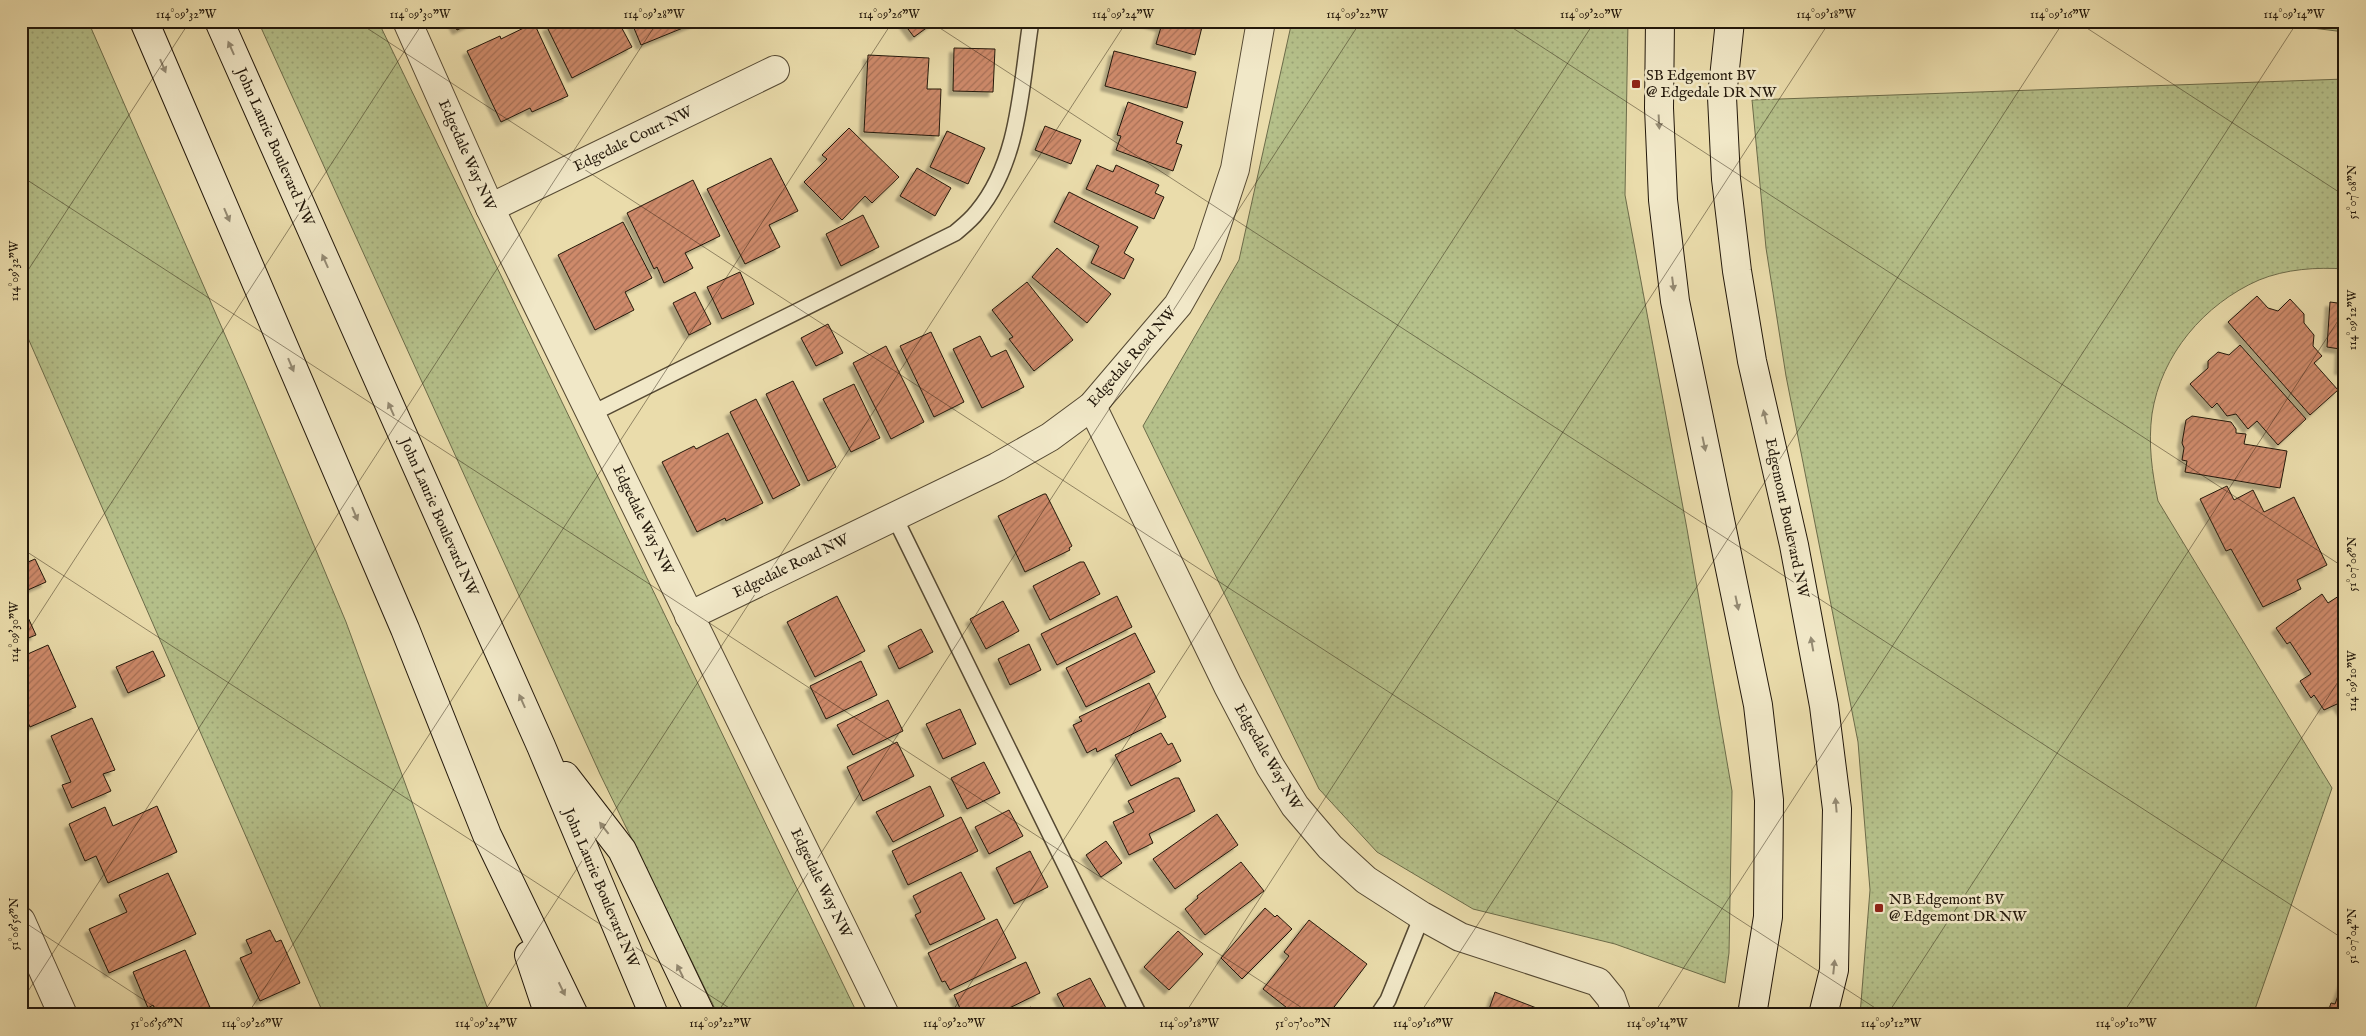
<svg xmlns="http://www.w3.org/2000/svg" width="2366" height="1036" viewBox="0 0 2366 1036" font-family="'IM FELL English',serif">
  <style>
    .green { fill: url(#green-dots); stroke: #6c6c4a }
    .pitch { fill: #b5c08a; stroke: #6c6c4a }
    .building { fill: url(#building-hatch); stroke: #23180b; filter: url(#shadow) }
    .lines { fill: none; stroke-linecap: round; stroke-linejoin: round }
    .lane-casing { stroke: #554933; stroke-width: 18 }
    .street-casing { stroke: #554933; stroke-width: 30 }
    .secondary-casing { stroke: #23180b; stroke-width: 30 }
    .lane { stroke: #f1e8c8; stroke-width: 15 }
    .street { stroke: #f1e8c8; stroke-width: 28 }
    .secondary { stroke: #f1e8c8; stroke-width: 28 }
    .oneway { fill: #948a73 }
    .ticks { fill: none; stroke: #23180b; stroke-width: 1; stroke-opacity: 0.45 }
    .poi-dot { fill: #8f2418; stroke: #f1e8c8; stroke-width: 2 }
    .labels { text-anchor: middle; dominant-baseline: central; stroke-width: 5; stroke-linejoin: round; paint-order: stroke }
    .poi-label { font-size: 15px; fill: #23180b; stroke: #f1e8c8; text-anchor: start }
    .street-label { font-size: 15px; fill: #23180b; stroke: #f1e8c8 }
    .neatline { fill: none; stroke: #23180b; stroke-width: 2 }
    .ticks-label { font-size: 12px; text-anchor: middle; fill: #23180b }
  </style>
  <defs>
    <pattern id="green-dots" width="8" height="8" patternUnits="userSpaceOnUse" patternTransform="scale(1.25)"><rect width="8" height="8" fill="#b5c08a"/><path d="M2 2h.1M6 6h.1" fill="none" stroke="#9ba476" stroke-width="1.8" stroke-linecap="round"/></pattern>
    <pattern id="building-hatch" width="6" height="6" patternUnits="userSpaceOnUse" patternTransform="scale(1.25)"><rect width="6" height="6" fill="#ce8a6b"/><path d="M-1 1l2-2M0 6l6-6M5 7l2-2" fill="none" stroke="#a77056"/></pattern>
    <filter id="shadow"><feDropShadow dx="-4.5" dy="4.5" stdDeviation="1" flood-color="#0004"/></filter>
  </defs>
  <rect width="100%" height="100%" fill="#eadcab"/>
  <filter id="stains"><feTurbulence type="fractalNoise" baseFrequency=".004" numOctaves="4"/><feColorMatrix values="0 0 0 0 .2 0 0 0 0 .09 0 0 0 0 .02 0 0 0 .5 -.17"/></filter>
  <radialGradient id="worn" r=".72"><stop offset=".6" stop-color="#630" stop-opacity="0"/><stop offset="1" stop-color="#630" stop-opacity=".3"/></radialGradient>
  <g class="green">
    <path d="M21,21H88L246,383L346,622L490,1015H324L21,322Z"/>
    <path d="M258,21H378L858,1015H718L600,774Z"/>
    <path d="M1292,21H1628L1625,195L1687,529L1732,791L1729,953L1725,983L1615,944L1473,909L1377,852L1319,789L1143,426L1239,260Z"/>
    <path d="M2345,79V269C2316,267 2286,269 2259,280C2204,304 2161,355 2152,414C2148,444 2152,472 2158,501L2332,788L2253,1015H1860L1870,890L1858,742L1786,376L1766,248L1752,100Z"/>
  </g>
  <path class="pitch" d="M2254,21H2345V32Z"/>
  <g class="building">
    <path d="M452,21H476L457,30Z"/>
    <path d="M560,21H618L632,47L572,78L547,27Z"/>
    <path d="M631,21H700L641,45Z"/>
    <path d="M902,21H936L914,37Z"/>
    <path d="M1141,21H1189V23L1202,27L1195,55L1156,44L1161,27Z"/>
    <path d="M534,23L568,96L532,112L530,108L501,122L467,51L500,36L501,39Z"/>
    <path d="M954,48L995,49L993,92L953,91Z"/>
    <path d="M1114,51L1196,72L1187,108L1105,86Z"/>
    <path d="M868,55L929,58L927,89H941L939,136L864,132Z"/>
    <path d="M1128,102L1183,122L1176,143L1182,145L1173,171L1116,150L1121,136L1117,135Z"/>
    <path d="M1045,126L1081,140L1071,164L1035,150Z"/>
    <path d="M849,128L899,177L872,203L865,196L842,220L804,182L827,159L822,155Z"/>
    <path d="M947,131L985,148L968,184L930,167Z"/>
    <path d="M771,158L798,211L769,225L780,247L745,264L707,189Z"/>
    <path d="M1097,165L1113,172L1116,165L1159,185L1155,193L1164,197L1154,219L1086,189Z"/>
    <path d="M917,168L951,188L935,216L900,196Z"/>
    <path d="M693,180L720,236L685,253L693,268L664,283L657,267L654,269L627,213Z"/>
    <path d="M1069,192L1138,227L1124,253L1134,259L1124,279L1091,263L1099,246L1054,222Z"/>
    <path d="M863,215L879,247L841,266L826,234Z"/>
    <path d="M623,222L652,278L625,292L634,310L595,330L558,255Z"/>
    <path d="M1057,248L1111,294L1087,323L1032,277Z"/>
    <path d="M740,272L754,304L722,319L707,287Z"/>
    <path d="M1027,282L1073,340L1034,371L1009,339L1013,337L992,310Z"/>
    <path d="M695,292L711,324L689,335L673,303Z"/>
    <path d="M2257,296L2268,308L2278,311L2290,299L2304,314V323L2314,335L2313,346L2322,356L2314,363L2338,390L2310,415L2228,322Z"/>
    <path d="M2330,302L2345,304V370H2339L2340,349L2327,347Z"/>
    <path d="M828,324L843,353L816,366L801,338Z"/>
    <path d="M931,332L964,402L934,417L900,346Z"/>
    <path d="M980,336L991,357L1006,350L1024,387L982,408L953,349Z"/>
    <path d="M2240,345L2306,419L2278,445L2257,421L2248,429L2236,414L2227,416L2217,403L2212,408L2190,384L2208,368V361L2218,352L2229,355Z"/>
    <path d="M886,346L924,422L891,439L853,363Z"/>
    <path d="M793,381L836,467L808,481L766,394Z"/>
    <path d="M854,384L880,438L851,452L823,399Z"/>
    <path d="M756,399L800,485L773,499L730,412Z"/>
    <path d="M2192,416L2231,422L2236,429V433L2246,434L2244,444L2287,451L2280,488L2185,472L2187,461L2182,460L2184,448L2182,443L2186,420Z"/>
    <path d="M728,433L763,503L726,521L725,518L697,532L662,462L694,446L696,449Z"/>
    <path d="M2227,486L2234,500L2253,490L2264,512L2294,497L2327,565L2297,580L2301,589L2263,607L2231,549L2226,551L2200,499Z"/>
    <path d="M1044,494H1046L1072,546L1069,548L1070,550L1025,572L998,516Z"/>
    <path d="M35,559L46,582L21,593V565Z"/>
    <path d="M1080,562H1084L1100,594L1050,620L1033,586Z"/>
    <path d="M2345,592V715L2337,704L2324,710L2314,695L2311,698L2300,681L2311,674L2290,642L2287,644L2276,628L2322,594L2328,603Z"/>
    <path d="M837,596L865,651L815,677L787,622Z"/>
    <path d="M1117,596L1132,627L1057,665L1041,634Z"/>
    <path d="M1003,601L1019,631L986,649L970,619Z"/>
    <path d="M21,602L36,635L21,641Z"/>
    <path d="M921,629L933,652L899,669L888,646Z"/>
    <path d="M1135,633L1155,672L1086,707L1066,668Z"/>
    <path d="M1029,644L1041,670L1010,685L998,659Z"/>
    <path d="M48,645L76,707L30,727L21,707V657Z"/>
    <path d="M153,651L165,676L128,693L116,667Z"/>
    <path d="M861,661L877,695L826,719L810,686Z"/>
    <path d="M1149,683L1166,717L1097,752L1096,748L1087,753L1073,725L1082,721L1079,717Z"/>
    <path d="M888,700L903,731L853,755L837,725Z"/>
    <path d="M960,709L976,744L943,759L926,724Z"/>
    <path d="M92,718L115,770L103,774L111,791L72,808L62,785L71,782L51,736Z"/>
    <path d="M1161,733L1168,745L1172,743L1181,761L1131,786L1115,755Z"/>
    <path d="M897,742L914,776L863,801L847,767Z"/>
    <path d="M984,762L1000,793L967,809L951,778Z"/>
    <path d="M1175,778H1179L1195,811L1149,834L1153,843L1129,855L1113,822L1134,812L1128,801Z"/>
    <path d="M930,786L944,816L893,842L876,812Z"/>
    <path d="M157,806L177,852L108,883L96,856L85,861L69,824L105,807L113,826Z"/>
    <path d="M1009,810L1023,836L989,854L975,827Z"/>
    <path d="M1217,814L1238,845L1175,889L1153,859Z"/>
    <path d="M961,817L978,851L908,885L892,851Z"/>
    <path d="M1106,841L1122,863L1101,877L1086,855Z"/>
    <path d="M1030,851L1048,887L1014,904L996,868Z"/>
    <path d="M1241,862L1264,891L1205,935L1185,909L1198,898L1197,896Z"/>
    <path d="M961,872L985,919L930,945L915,915L921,912L913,896Z"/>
    <path d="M168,873L196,934L109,973L89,929L127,912L119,895Z"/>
    <path d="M1265,908L1275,917L1277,915L1292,929L1242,979L1221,958Z"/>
    <path d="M997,919L1016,958L950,990L945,981L942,982L928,953Z"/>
    <path d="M1309,920L1367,964L1328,1015H1296L1263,989L1289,956L1284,952Z"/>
    <path d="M270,930L276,942L281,940L300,983L260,1001L240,958L252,953L246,940Z"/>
    <path d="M1178,931L1203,954L1169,990L1144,967Z"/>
    <path d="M185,950L212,1012L204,1015H158L153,1005L148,1008L133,972Z"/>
    <path d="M1026,962L1040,993L995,1015H963L954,995Z"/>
    <path d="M2345,976V1015H2327L2331,1003L2335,1004Z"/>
    <path d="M1090,978L1106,1008L1092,1015H1068L1057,994Z"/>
    <path d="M1495,992L1552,1014V1015H1487Z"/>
    <path d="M1031,1007L1035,1015H1016Z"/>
  </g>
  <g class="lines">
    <g class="lane-casing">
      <g id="lane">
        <path d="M591,414L955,233C962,227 971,220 977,212C1020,161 1021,84 1031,21"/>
        <path d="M894,516L1139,1015"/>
        <path d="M1378,1015L1388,1000L1422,916"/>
      </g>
    </g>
    <g class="street-casing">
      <g id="street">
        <path d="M407,21L490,208L885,1015"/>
        <path d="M490,208L775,70"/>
        <path d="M1092,406L1228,686L1270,766L1295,806L1330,847L1366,880L1422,916L1460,937L1598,982L1611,998L1617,1015"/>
        <path d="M689,616L997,467L1050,437L1092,406L1178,305L1207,254L1235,169L1261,21"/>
        <path d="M21,921L63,1015"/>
      </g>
    </g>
    <g class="secondary-casing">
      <g id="secondary">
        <path d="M144,21L405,629L487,835L574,1015"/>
        <path d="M219,21L541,746L654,1015"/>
        <path d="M1660,21L1659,108L1663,200L1675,301L1758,705L1769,800L1768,917L1752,1015"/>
        <path d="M1730,21L1722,97L1726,179L1737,271L1752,361L1794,545L1824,706L1837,809L1834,970L1823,1015"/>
        <path d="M565,776L622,850L701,1015"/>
        <path d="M529,955L549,1015"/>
      </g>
    </g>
    <use href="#lane" class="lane"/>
    <use href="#street" class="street"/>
    <use href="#secondary" class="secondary"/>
  </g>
  <defs><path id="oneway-solid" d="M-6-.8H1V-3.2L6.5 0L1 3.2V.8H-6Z" transform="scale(1.25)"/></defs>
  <g class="oneway">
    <use href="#oneway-solid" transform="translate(231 48) rotate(-114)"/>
    <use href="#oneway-solid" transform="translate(163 66) rotate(67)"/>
    <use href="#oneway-solid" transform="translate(1659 122) rotate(87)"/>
    <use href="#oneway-solid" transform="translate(227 215) rotate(67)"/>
    <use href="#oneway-solid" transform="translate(325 261) rotate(-114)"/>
    <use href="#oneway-solid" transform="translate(1673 284) rotate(83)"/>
    <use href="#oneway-solid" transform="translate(291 365) rotate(67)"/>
    <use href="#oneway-solid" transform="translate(391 409) rotate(-114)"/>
    <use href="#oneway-solid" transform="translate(1765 417) rotate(-103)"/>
    <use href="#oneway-solid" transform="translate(1704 444) rotate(78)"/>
    <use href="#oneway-solid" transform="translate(355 514) rotate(67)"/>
    <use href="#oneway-solid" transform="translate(1737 603) rotate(78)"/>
    <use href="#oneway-solid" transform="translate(1812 644) rotate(-100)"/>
    <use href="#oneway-solid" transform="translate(522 701) rotate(-114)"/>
    <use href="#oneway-solid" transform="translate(1836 805) rotate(-95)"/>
    <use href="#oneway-solid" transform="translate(604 828) rotate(-128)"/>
    <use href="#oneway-solid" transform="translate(1834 967) rotate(-84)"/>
    <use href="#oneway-solid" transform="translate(680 971) rotate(-116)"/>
    <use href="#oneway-solid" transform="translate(562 989) rotate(64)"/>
  </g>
  <path class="ticks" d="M356,21L1886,1015M929,21L2345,940M1502,21L2345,568M2076,21L2345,196M21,176L1313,1015M21,281L190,21M21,548L740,1015M21,642L424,21M21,920L167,1015M21,1002L658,21M247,1015L893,21M482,1015L1127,21M716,1015L1361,21M950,1015L1595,21M1184,1015L1830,21M1419,1015L2064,21M1653,1015L2298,21M1887,1015L2345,310M2122,1015L2345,671"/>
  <g class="poi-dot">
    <rect x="1631" y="79" width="10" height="10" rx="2.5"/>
    <rect x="1874" y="903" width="10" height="10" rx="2.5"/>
  </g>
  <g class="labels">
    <g class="poi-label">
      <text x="1646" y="75">SB Edgemont BV<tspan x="1646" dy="17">@ Edgedale DR NW</tspan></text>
      <text x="1889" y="899">NB Edgemont BV<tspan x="1889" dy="17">@ Edgemont DR NW</tspan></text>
    </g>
    <g class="street-label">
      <text transform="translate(633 139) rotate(-26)">Edgedale Court NW</text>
      <text transform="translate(275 147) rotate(66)">John Laurie Boulevard NW</text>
      <text transform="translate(467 155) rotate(66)">Edgedale Way NW</text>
      <text transform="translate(1132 357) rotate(-49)">Edgedale Road NW</text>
      <text transform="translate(439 517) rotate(66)">John Laurie Boulevard NW</text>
      <text transform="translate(1787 518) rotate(78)">Edgemont Boulevard NW</text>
      <text transform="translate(643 520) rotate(64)">Edgedale Way NW</text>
      <text transform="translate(791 566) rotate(-26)">Edgedale Road NW</text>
      <text transform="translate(1268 757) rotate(60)">Edgedale Way NW</text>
      <text transform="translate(821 883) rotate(64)">Edgedale Way NW</text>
      <text transform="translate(601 888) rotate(67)">John Laurie Boulevard NW</text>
    </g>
  </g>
  <rect width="2366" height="1036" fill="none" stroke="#eadcab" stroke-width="55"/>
  <rect x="28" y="28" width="2310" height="980" class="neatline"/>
  <g class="ticks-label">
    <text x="186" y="18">114°09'32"W</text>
    <text x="420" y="18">114°09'30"W</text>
    <text x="654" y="18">114°09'28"W</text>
    <text x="889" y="18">114°09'26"W</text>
    <text x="1123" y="18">114°09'24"W</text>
    <text x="1357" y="18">114°09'22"W</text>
    <text x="1591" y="18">114°09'20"W</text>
    <text x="1826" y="18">114°09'18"W</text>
    <text x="2060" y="18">114°09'16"W</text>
    <text x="2294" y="18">114°09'14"W</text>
    <text transform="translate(2352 192) rotate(-90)" y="4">51°07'08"N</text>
    <text transform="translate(14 271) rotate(-90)" y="4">114°09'32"W</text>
    <text transform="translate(2352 320) rotate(-90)" y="4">114°09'12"W</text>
    <text transform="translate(2352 564) rotate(-90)" y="4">51°07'06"N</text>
    <text transform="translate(14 632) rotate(-90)" y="4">114°09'30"W</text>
    <text transform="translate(2352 681) rotate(-90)" y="4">114°09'10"W</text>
    <text transform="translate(14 924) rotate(-90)" y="4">51°06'56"N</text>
    <text transform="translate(2352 936) rotate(-90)" y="4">51°07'04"N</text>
    <text x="157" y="1027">51°06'56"N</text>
    <text x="252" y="1027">114°09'26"W</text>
    <text x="486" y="1027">114°09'24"W</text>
    <text x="720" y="1027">114°09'22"W</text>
    <text x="954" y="1027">114°09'20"W</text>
    <text x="1189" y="1027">114°09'18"W</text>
    <text x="1303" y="1027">51°07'00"N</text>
    <text x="1423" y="1027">114°09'16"W</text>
    <text x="1657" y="1027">114°09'14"W</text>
    <text x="1891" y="1027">114°09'12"W</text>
    <text x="2126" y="1027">114°09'10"W</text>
  </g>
  <rect width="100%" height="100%" filter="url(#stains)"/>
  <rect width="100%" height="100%" fill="url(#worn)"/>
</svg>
